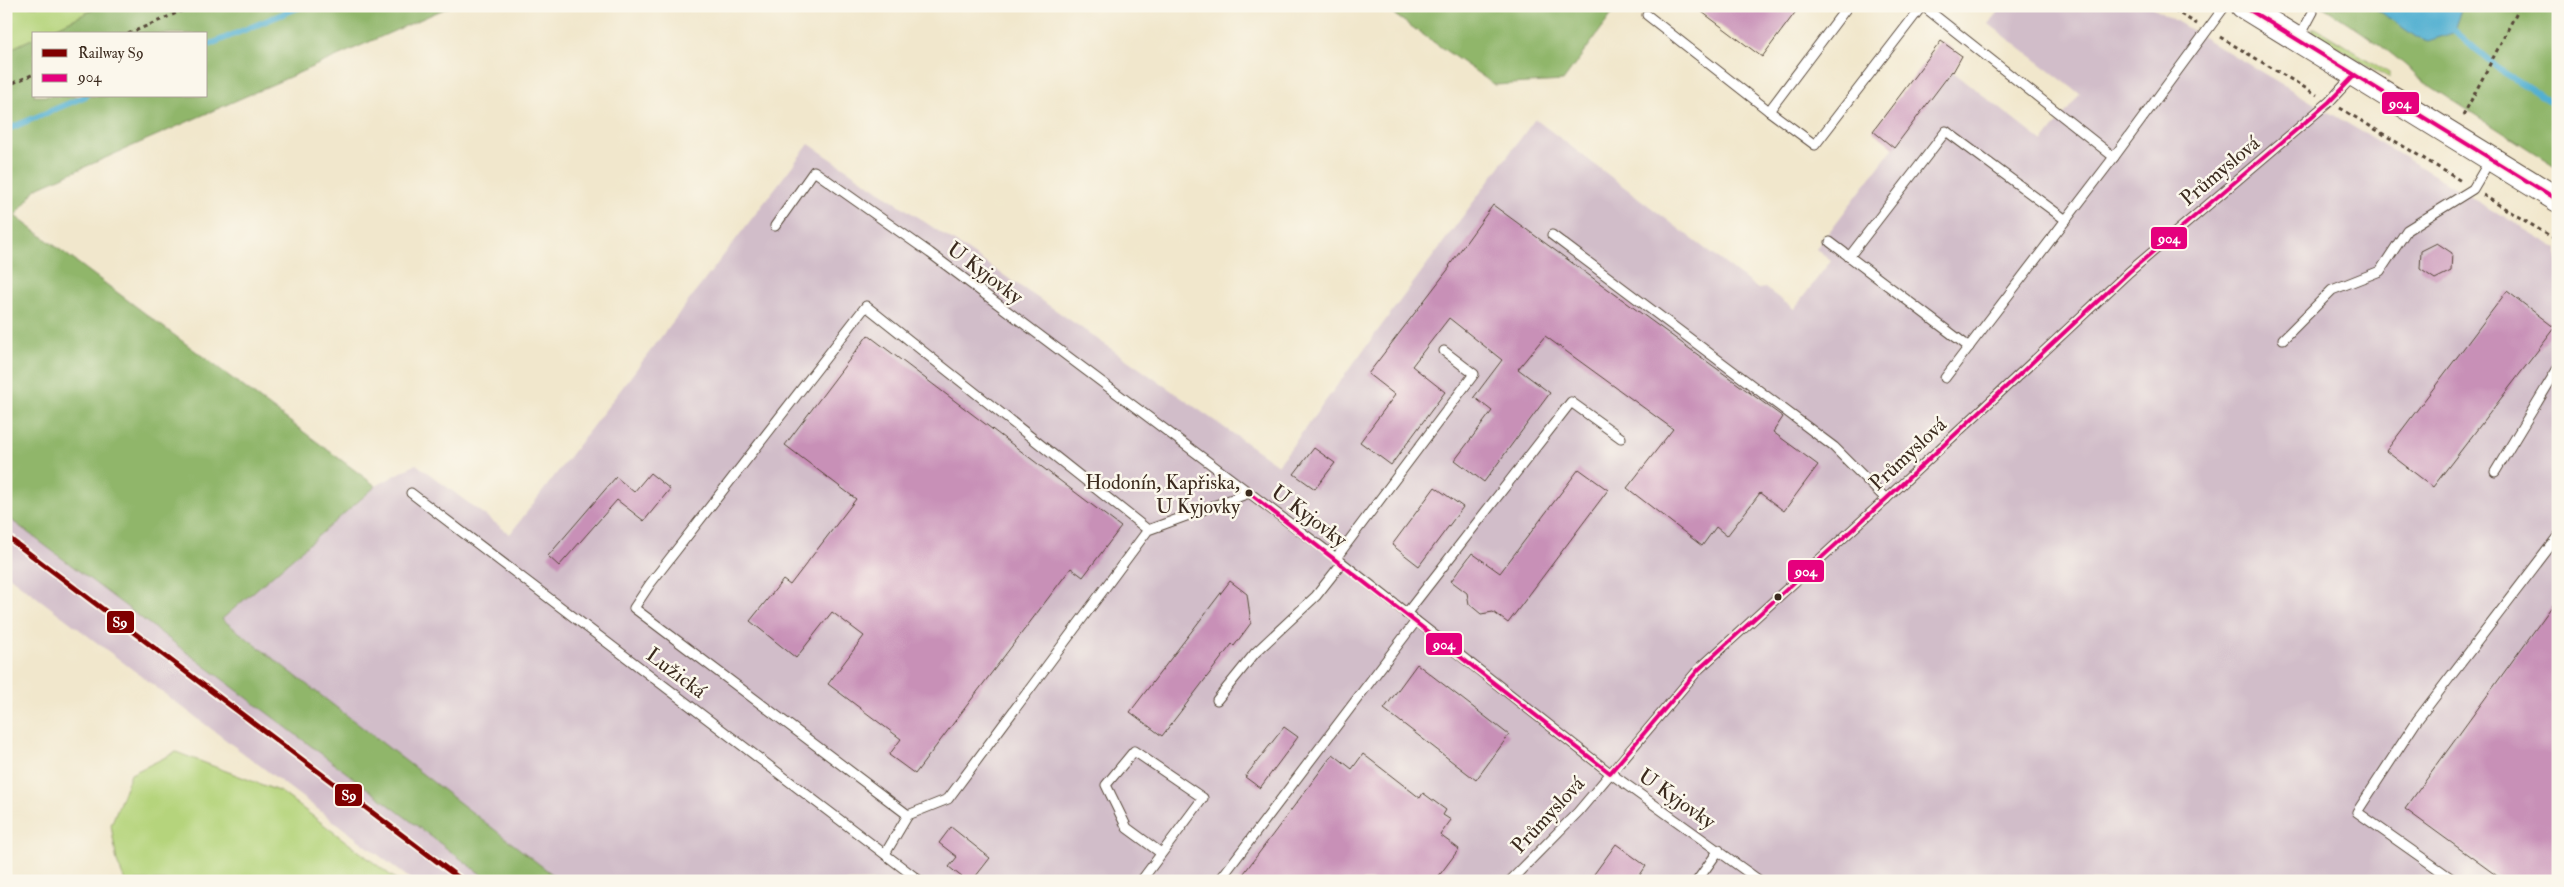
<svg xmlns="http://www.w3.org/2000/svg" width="2564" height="887" viewBox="0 0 2564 887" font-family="'IM FELL Double Pica',serif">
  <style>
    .industrial { fill: #d1bdc9 }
    .green { fill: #b5d47b; stroke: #787f4c }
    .forest { fill: #90b66b; stroke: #667044 }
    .water { fill: #53b0d1; stroke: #476d78 }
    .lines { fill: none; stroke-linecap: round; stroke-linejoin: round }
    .stream { stroke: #53b0d1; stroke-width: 6 }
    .building { fill: #c890b7 }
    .lane-casing { stroke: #564638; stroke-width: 11 }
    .secondary-casing { stroke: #564638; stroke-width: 26 }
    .path { stroke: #564638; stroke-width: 3; stroke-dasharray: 4 4; stroke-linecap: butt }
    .lane { stroke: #fff; stroke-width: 9 }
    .secondary { stroke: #fff; stroke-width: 24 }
    .bus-1-casing { stroke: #fbf7ec; stroke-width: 8 }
    .bus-1 { stroke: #e5007d; stroke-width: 4 }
    .rail-1-casing { stroke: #fbf7ec; stroke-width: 9 }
    .rail-1 { stroke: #800000; stroke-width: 5 }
    .bus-dot { fill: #3b2a1e; stroke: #fbf7ec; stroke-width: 2 }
    .labels { text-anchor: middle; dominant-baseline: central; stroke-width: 5; stroke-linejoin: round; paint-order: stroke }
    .bus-label { font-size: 20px; fill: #3b2a1e; stroke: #fbf7ec; text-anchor: end }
    .street-label { font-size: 21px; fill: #3b2a1e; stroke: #fbf7ec }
    .line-badge { stroke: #fbf7ec; stroke-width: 2 }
    .badge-label { font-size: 14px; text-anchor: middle; font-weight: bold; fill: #fff }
  </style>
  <rect width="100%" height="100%" fill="#fbf7ec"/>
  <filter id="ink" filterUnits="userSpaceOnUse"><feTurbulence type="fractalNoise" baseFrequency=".02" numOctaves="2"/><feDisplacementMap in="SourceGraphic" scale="10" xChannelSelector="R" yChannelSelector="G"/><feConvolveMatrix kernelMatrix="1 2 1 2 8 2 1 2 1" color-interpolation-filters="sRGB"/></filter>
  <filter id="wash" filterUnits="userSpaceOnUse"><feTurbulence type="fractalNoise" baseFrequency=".0096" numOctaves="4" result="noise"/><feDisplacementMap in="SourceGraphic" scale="20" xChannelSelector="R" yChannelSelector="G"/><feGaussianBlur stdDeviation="1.12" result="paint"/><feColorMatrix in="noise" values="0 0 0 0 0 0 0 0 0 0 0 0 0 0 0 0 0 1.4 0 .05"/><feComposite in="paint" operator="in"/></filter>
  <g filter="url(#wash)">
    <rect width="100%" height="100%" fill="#f1e7cc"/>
    <g class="industrial">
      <path d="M2002,6H2151L2558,249V881H561L222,619L376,486L416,464L510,534L809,144L1057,311L1278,465L1535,119L1758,289L1765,288L1794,309L1831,260L1816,249L1952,71L2043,142L2080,94L1989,24Z"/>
      <path d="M6,516L490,881H413L6,574Z"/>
    </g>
    <g class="green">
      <path d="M6,6H101L43,34H34V38L6,51Z"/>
      <path d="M2311,28H2316L2389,73L2390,78L2312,32Z"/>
      <path d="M176,752L281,792L398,881H125L117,862L111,825L131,774Z"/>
    </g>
    <g class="forest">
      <path d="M101,6H451L37,188L15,216L376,486L222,619L561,881H490L6,516V51L34,38V96H206V34H43Z"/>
      <path d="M1382,6H1618L1563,81L1495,85Z"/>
      <path d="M2322,6H2372L2387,15L2453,33L2462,6H2558V168L2424,82C2393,52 2358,29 2322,6Z"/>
    </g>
    <path class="water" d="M2372,6H2462L2453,33L2428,41L2416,37Z"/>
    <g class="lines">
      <g class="stream">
        <path d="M2448,25L2500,70L2558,106"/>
        <path d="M206,46L302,6"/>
        <path d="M6,130L86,96"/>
      </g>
    </g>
    <g id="blocks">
      <g class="building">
        <path d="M1694,6H1800L1762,57Z"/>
        <path d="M1941,41L1962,56L1953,72L1952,71L1894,148L1873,131Z"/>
        <path d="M1493,205L1783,417L1773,432L1818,465L1784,511L1760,493L1727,536L1716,527L1702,546L1627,488L1673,429L1545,336L1518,369L1550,393L1484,482L1455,460L1492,411L1474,397L1502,360L1449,318L1412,366L1445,392L1391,465L1360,442L1395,395L1368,374L1450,267L1449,266Z"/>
        <path d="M2437,243L2452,253L2451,271L2435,279L2420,269L2421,251Z"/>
        <path d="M2507,291L2555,328L2433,487L2386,451Z"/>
        <path d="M868,335L1121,527L1083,577L1071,568L915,774L889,755L901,739L828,684L864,636L832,612L796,658L750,621L783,580L790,585L856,499L785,445Z"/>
        <path d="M1314,448L1335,463L1315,489L1294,474Z"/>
        <path d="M1579,469L1608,490L1508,623L1493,612L1481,614L1469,604L1467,593L1451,581L1472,553L1500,573Z"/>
        <path d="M650,473L670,489L644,521L617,500L559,566L548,556L616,477L634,492Z"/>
        <path d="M1435,487L1463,507L1419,566L1392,545Z"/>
        <path d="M1230,581L1247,594L1251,623L1234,646L1232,644L1162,736L1130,712Z"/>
        <path d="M2558,598V881H2504L2405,809Z"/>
        <path d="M1417,664L1509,735L1476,780L1384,709Z"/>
        <path d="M1284,727L1298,737L1260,788L1245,777Z"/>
        <path d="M1333,754L1352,769L1363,754L1420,798L1423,793L1446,810L1443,815L1451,820L1440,835L1459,849L1435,881H1238Z"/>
        <path d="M951,827L990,858L972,881H967L949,867L957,857L939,843Z"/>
        <path d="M1616,844L1646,866L1636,881H1589Z"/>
      </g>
    </g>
  </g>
  <g filter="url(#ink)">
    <use href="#blocks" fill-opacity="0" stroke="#564638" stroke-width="1"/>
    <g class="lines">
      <g class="lane-casing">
        <g id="lane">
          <path d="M1923,6L2114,157"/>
          <path d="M1647,15L1769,111L1848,6"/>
          <path d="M2298,40L2313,12"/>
          <path d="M1769,111L1815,145L1922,6"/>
          <path d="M775,226L814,171L930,253L1336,558L1610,773L1760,881"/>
          <path d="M1552,235L1834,447L1886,499"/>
          <path d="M1830,242L1969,347"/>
          <path d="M1849,257L1946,131L2066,220"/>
          <path d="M2283,339L2332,290L2380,271L2407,230L2473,189L2490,160"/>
          <path d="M1945,378L2114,157L2225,6"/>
          <path d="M2495,472L2558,368"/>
          <path d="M411,493L920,881"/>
          <path d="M1148,530L866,306L650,584L634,608L908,815L948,799L1148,530L1249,493"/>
          <path d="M1336,558L1474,374L1444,351"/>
          <path d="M1406,614L1571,402L1621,438"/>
          <path d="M1217,700L1255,653L1316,596L1342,563"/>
          <path d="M885,854L908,815"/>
          <path d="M1141,881L1203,798L1134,751L1106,785L1127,828L1161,853"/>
          <path d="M1219,881L1416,621"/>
          <path d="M1510,881L1578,812L1699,669L1886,499L2129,272L2329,102L2353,76"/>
          <path d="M1697,881L1719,850"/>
          <path d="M2455,881L2357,812L2418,719L2558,536"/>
        </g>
      </g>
      <g class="secondary-casing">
        <path id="secondary" d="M2243,6L2558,200"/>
      </g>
      <g class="path">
        <path d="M2167,6L2197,24"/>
        <path d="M128,34L193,6"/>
        <path d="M2220,37L2317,95"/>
        <path d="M6,86L34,74"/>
        <path d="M2340,108L2461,181"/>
        <path d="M2463,116L2520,6"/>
        <path d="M2483,195L2558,241"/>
      </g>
      <use href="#lane" class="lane"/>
      <use href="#secondary" class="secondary"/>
      <g class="bus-1-casing">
        <g id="bus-1">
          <path d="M2243,6L2558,200"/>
          <path d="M1249,493L1610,773L1699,669L1886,499L2129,272L2329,102L2354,76"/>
        </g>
      </g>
      <use href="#bus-1" class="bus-1"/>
      <g class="rail-1-casing">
        <path id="rail-1" d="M6,536L463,881"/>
      </g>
      <use href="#rail-1" class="rail-1"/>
    </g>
  </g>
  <g class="bus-dot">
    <circle cx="1249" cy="493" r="4.5"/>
    <circle cx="1778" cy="597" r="4.5"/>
  </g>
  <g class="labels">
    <g class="bus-label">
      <text x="1240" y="482">Hodonín, Kapřiska,<tspan x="1240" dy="24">U Kyjovky</tspan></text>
    </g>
    <g class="street-label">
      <text transform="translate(2220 171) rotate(-40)">Průmyslová</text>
      <text transform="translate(985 273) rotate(37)">U Kyjovky</text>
      <text transform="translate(1908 454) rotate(-43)">Průmyslová</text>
      <text transform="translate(1309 516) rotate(37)">U Kyjovky</text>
      <text transform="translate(676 673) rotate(37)">Lužická</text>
      <text transform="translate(1677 799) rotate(35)">U Kyjovky</text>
      <text transform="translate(1548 815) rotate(-47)">Průmyslová</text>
    </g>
  </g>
  <g class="line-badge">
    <rect x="2381" y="91" width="39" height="24" rx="5" fill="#e5007d"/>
    <rect x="2150" y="226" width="38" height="24" rx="5" fill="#e5007d"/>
    <rect x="1787" y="559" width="38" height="24" rx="5" fill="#e5007d"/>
    <rect x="106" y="610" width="29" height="24" rx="5" fill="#800000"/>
    <rect x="1425" y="632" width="38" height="24" rx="5" fill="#e5007d"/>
    <rect x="334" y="783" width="29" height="24" rx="5" fill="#800000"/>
  </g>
  <g class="badge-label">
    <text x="2400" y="108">904</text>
    <text x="2169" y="243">904</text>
    <text x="1806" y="576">904</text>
    <text x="120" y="627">S9</text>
    <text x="1444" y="649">904</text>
    <text x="349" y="800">S9</text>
  </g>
  <rect width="2564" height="887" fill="none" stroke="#fbf7ec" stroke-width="25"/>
  <rect x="32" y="32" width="175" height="65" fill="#fbf7ec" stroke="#aea59a"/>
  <rect x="42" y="49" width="25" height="8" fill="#800000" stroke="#aea59a"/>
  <text x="78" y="58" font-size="15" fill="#3b2a1e">Railway S9</text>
  <rect x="42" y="74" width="25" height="8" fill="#e5007d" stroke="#aea59a"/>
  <text x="78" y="82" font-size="15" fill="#3b2a1e">904</text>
</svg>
